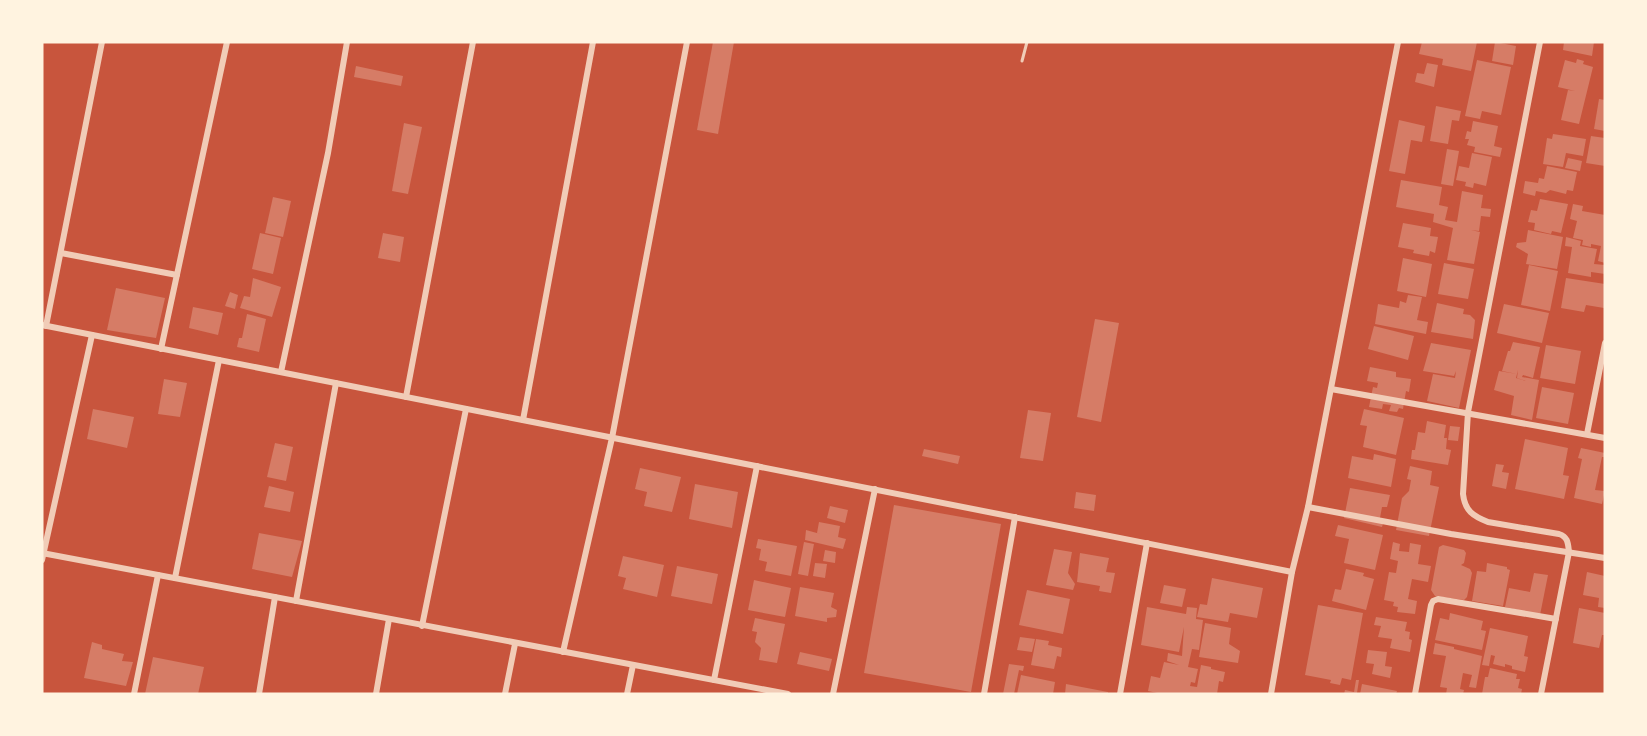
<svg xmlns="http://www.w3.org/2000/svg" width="1647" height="736" viewBox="0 0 1647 736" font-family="'PT Sans Narrow',sans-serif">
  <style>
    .building { fill: #d67c66 }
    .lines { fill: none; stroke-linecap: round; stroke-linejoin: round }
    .service { stroke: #f1ccb7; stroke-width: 3 }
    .minor { stroke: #f1ccb7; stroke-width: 6 }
  </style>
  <rect width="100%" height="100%" fill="#c8553d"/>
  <g class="building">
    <path d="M713,42H734L718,134L697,130Z"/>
    <path d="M1422,42H1477L1471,71L1442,65L1443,59L1419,54Z"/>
    <path d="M1495,42L1516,46L1513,65L1492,61Z"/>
    <path d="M1564,42H1594L1592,56L1563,50Z"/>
    <path d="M1577,59L1584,61L1583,64L1593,67L1579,124L1561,120L1568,90L1575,91L1558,87L1565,60L1576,63Z"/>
    <path d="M1477,60L1511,67L1501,115L1482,111L1480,119L1465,116Z"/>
    <path d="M1427,63L1438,65L1434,87L1415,82L1417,73L1424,74Z"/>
    <path d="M356,66L403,76L401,86L354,77Z"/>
    <path d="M1599,99L1605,100V131L1594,129Z"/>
    <path d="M1436,106L1461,111L1459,121L1452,120L1448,144L1430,141Z"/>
    <path d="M1399,120L1425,126L1422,142L1411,140L1405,174L1389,171Z"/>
    <path d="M1473,121L1498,126L1494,146L1502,148L1500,157L1474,152L1475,147L1467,145L1469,139H1465L1467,131L1471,132Z"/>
    <path d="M404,123L422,127L408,194L392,191Z"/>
    <path d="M1553,134L1586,139L1583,156L1566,153L1563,167L1543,164L1547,138L1552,139Z"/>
    <path d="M1591,136L1605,138V166L1586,163Z"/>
    <path d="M1447,149L1459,151L1453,186L1441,184Z"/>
    <path d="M1472,153L1492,157L1486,186L1474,183L1473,188L1465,186L1466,182L1456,180L1459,166L1469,168Z"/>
    <path d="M1568,158L1582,161L1580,171L1565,168Z"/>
    <path d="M1547,166L1577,172L1573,191L1567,190L1566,194L1550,190L1546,193L1536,191L1535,196L1523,193L1525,181L1538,183L1539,178L1544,179Z"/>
    <path d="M1401,180L1442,187L1439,205L1448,207L1445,220L1457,222L1462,191L1483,195L1481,208L1491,209L1490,217L1481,216L1479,231L1471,230L1480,232L1474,264L1447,260L1453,228L1433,222L1434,214L1396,207Z"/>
    <path d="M273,197L291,201L283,237L265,233Z"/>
    <path d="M1540,199L1568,204L1561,233L1552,231L1551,234L1534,230L1535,223L1528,222L1531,210L1537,211Z"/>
    <path d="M1573,204L1583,206L1582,211L1605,215V263L1598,261L1601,246L1591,244V247L1582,245L1583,240L1573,238L1577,221L1570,219Z"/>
    <path d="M1403,223L1431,228L1430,236L1438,237L1435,253L1430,251L1429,256L1413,253L1414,250L1398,247Z"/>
    <path d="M1528,230L1563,237L1557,269L1526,264L1528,254L1516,247L1517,243L1526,242Z"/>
    <path d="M260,233L281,238L273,274L252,269Z"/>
    <path d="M383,233L404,237L400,262L378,258Z"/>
    <path d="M1566,237L1581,241L1580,246L1597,249L1594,264L1605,265V274L1591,272V277L1568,273L1572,247L1565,246Z"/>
    <path d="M1403,258L1432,264L1426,297L1397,291Z"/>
    <path d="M1444,263L1474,269L1468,299L1438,294Z"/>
    <path d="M1529,265L1558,271L1550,311L1521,305Z"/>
    <path d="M253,278L281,287L272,317L240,308L244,296L250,297Z"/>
    <path d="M1566,278L1605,284L1604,308L1586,305L1584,312L1561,308Z"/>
    <path d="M116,288L165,298L156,338L107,330Z"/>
    <path d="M230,292L238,295L235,309L225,306Z"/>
    <path d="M1408,295L1422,297L1417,320L1428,322L1426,334L1375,324L1378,304L1399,308L1400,301L1406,303Z"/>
    <path d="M1437,303L1464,309L1463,314L1470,315L1475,320L1473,339L1431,332Z"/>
    <path d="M1504,304L1549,313L1542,343L1497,333Z"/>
    <path d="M193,307L223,313L218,335L189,328Z"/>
    <path d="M247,314L266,319L259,352L237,347L239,338H242Z"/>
    <path d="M1095,319L1119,323L1101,422L1077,417Z"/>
    <path d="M1374,326L1414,336L1408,360L1368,349Z"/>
    <path d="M1513,342L1540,347L1533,378L1523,375L1522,377L1539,380L1532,420L1511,415L1514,396L1494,390L1499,371L1517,374L1516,378L1526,381L1517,378L1518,370L1517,374L1502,371L1508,351H1510Z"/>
    <path d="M1431,343L1471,350L1459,408L1427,401L1433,374L1455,378L1456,371L1454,376L1423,371Z"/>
    <path d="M1546,345L1581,351L1575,384L1540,378Z"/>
    <path d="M1370,367L1396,372V377L1411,379L1409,392L1406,391L1403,409L1399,408L1397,412L1389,411L1391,405L1383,404L1382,409L1369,407L1373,387L1377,388L1378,383L1367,381Z"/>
    <path d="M164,379L187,383L180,417L158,414Z"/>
    <path d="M1542,387L1574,393L1568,424L1536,418Z"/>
    <path d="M93,409L134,417L127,448L87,439Z"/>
    <path d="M1364,409L1404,418L1396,455L1363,447L1367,426L1360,425Z"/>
    <path d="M1028,410L1051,413L1043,461L1020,458Z"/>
    <path d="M1427,421L1446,425L1444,438H1447L1446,449L1451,450L1448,465L1411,459L1412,450H1415L1418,432L1425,433Z"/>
    <path d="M1450,426L1460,427L1458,441L1448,440Z"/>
    <path d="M1525,439L1568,448L1563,475L1569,476L1564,499L1515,489Z"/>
    <path d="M275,443L293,447L286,481L267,477Z"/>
    <path d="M1581,448L1605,453V457H1602L1595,490L1605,491L1602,504L1574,498L1582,459L1578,458Z"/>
    <path d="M924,449L960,456L958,464L922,456Z"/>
    <path d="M1374,454L1396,459L1391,487L1348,478L1352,456L1373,460Z"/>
    <path d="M1496,464L1504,465L1502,472L1509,473L1506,489L1492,486Z"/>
    <path d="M1410,466L1432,471L1430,485L1439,487L1429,536L1396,530L1402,498L1409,491L1411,480L1407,479Z"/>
    <path d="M640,468L681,477L672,512L644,506L647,492L635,489Z"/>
    <path d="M695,484L738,492L732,528L689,519Z"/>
    <path d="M269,486L294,492L290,512L264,507Z"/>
    <path d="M1350,488L1390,495L1387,507H1382L1380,518L1384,520L1382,527L1344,518Z"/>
    <path d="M1076,492L1096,495L1094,511L1074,508Z"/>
    <path d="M894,505L1001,524L971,692L864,673Z"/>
    <path d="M830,506L848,510L845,523L827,518Z"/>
    <path d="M819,522L840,526L838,537L846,539L843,549L805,540L806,530L824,535L817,533Z"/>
    <path d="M1338,525L1383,535L1375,570L1344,563L1349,539L1335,536Z"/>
    <path d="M259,533L302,541L292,577L252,569Z"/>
    <path d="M758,539L797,546L791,576L765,571L767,562L759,560L761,549L756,548Z"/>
    <path d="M804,542L814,544L808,576L798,574Z"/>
    <path d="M1393,542L1400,544L1399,551L1409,552L1410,543L1421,545L1418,564L1431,566L1428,582L1412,579L1408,599L1417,601L1415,614L1397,612L1398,607L1393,606L1394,602L1384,600L1389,572L1396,573L1398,561L1390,559Z"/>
    <path d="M1443,545L1464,550L1466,553L1464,563L1461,565L1470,569L1472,573L1467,597L1464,600L1435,596L1431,590L1439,547Z"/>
    <path d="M1054,549L1072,552L1068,573L1075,584L1073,590L1046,585Z"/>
    <path d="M825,550L836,552L835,563L823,561Z"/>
    <path d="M1080,553L1109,558L1106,572L1115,573L1111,593L1099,591L1100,586L1077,582Z"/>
    <path d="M623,556L664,565L657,597L623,589L626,578L618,576Z"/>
    <path d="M815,563L827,564L825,578L813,576Z"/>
    <path d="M1487,563L1507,567V569L1510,570L1503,606L1472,601L1477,571L1486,572Z"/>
    <path d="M677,566L718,574L712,604L671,596Z"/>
    <path d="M1346,569L1364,573L1363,576L1374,579L1366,610L1332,601L1335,589L1341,590Z"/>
    <path d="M1587,572L1605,576V608L1598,607L1599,598L1583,595Z"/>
    <path d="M1534,573L1548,575L1540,615L1505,607L1509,588L1530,592Z"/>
    <path d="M1212,578L1263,588L1257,618L1230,613L1228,622L1197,617L1200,604L1207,605Z"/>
    <path d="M754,580L791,588L785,617L748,610Z"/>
    <path d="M1164,585L1186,589L1182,607L1160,603Z"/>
    <path d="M800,587L834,593L831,607L837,610L836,617L827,618V622L795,616Z"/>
    <path d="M1027,590L1070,599L1063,634L1019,625Z"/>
    <path d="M1318,605L1363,613L1351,680L1342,678L1340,685L1330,683L1331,680L1305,675Z"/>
    <path d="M1147,607L1186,614L1187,607L1197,608L1196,619L1203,620L1199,650L1192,649L1188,667L1198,669L1195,683L1191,682L1190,686L1197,687L1201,665L1211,667V669L1225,672L1223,682L1219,681L1217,694H1162L1148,691L1151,676L1160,678L1164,662L1179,665L1167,661L1168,653L1182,656L1184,627L1179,652L1141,645Z"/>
    <path d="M1579,608L1605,613V635H1602L1599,648L1573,643Z"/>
    <path d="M1450,613L1483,621L1481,630L1486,631L1482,650L1435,640L1440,618L1449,620Z"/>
    <path d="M1376,617L1407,622L1405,631L1410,632L1409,639L1412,640L1410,652L1390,648L1392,639L1378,637L1381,626L1374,625Z"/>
    <path d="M755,618L785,624L777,663L759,660L761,648L755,642L757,632L752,631Z"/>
    <path d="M1205,623L1231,628L1229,644L1240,651L1238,663L1199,657Z"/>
    <path d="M1490,628L1528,636L1524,656L1528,657L1525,672L1512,669V666L1505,664V667L1493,664L1495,656L1491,655L1489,666L1482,665Z"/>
    <path d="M1020,637L1035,639L1032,652L1017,650Z"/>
    <path d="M1036,639L1049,641L1048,645L1062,648L1061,657L1057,656L1054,669L1031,665Z"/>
    <path d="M92,642L102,645V649L124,654L122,661L133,662L126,686L84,678Z"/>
    <path d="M1435,643L1454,647V649L1482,656L1476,688L1469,687L1472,675L1463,673L1460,689L1464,690L1463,694H1446L1447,688L1440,687L1446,656L1433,654Z"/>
    <path d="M1368,650L1387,652L1385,666L1392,667L1390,678L1372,674L1374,664L1366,663Z"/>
    <path d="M800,652L832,659L829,671L797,664Z"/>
    <path d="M153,657L204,667L198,694H145Z"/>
    <path d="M1009,664L1024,666L1023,671L1019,670L1014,694H1003Z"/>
    <path d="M1490,668L1517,674L1516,679H1520L1518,688L1522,689L1521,694H1482L1485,677H1488Z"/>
    <path d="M1021,675L1055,682L1053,694H1017Z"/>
    <path d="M1356,680H1359L1357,693L1359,694H1344L1345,690L1354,692Z"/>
    <path d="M1066,684L1108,692V694H1065Z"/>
    <path d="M1362,684L1397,691L1396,694H1360Z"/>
  </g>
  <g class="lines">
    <path class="service" d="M1022,61L1027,42"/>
    <g class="minor">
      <path d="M1540,42L1468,412L1463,494C1465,511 1473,516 1488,522L1559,534C1568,537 1568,543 1569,552L1541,694"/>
      <path d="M61,253L177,275"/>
      <path d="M42,325L1292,572"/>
      <path d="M46,326L102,42"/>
      <path d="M161,349L227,42"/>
      <path d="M281,372L328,153L347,42"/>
      <path d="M1331,389L1605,438"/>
      <path d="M406,397L473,42"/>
      <path d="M523,420L593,42"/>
      <path d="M1587,434L1605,343"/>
      <path d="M1308,507L1451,534L1605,558"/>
      <path d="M42,553L788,694"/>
      <path d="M42,560L92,335"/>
      <path d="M175,578L219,360"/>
      <path d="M296,601L336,383"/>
      <path d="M422,626L466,409"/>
      <path d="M563,652L612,438L687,42"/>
      <path d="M714,680L757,466"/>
      <path d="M134,694L158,575"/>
      <path d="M259,694L275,597"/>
      <path d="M376,694L389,619"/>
      <path d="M505,694L515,644"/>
      <path d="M627,694L633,665"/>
      <path d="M833,694L875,489"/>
      <path d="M984,694L1015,517"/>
      <path d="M1120,694L1147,543"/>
      <path d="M1271,694L1292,572L1308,507L1398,42"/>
      <path d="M1415,694L1431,605L1433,601L1438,599L1556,619"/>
    </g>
  </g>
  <rect width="1647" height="736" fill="none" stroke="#fff3e0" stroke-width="87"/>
</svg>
